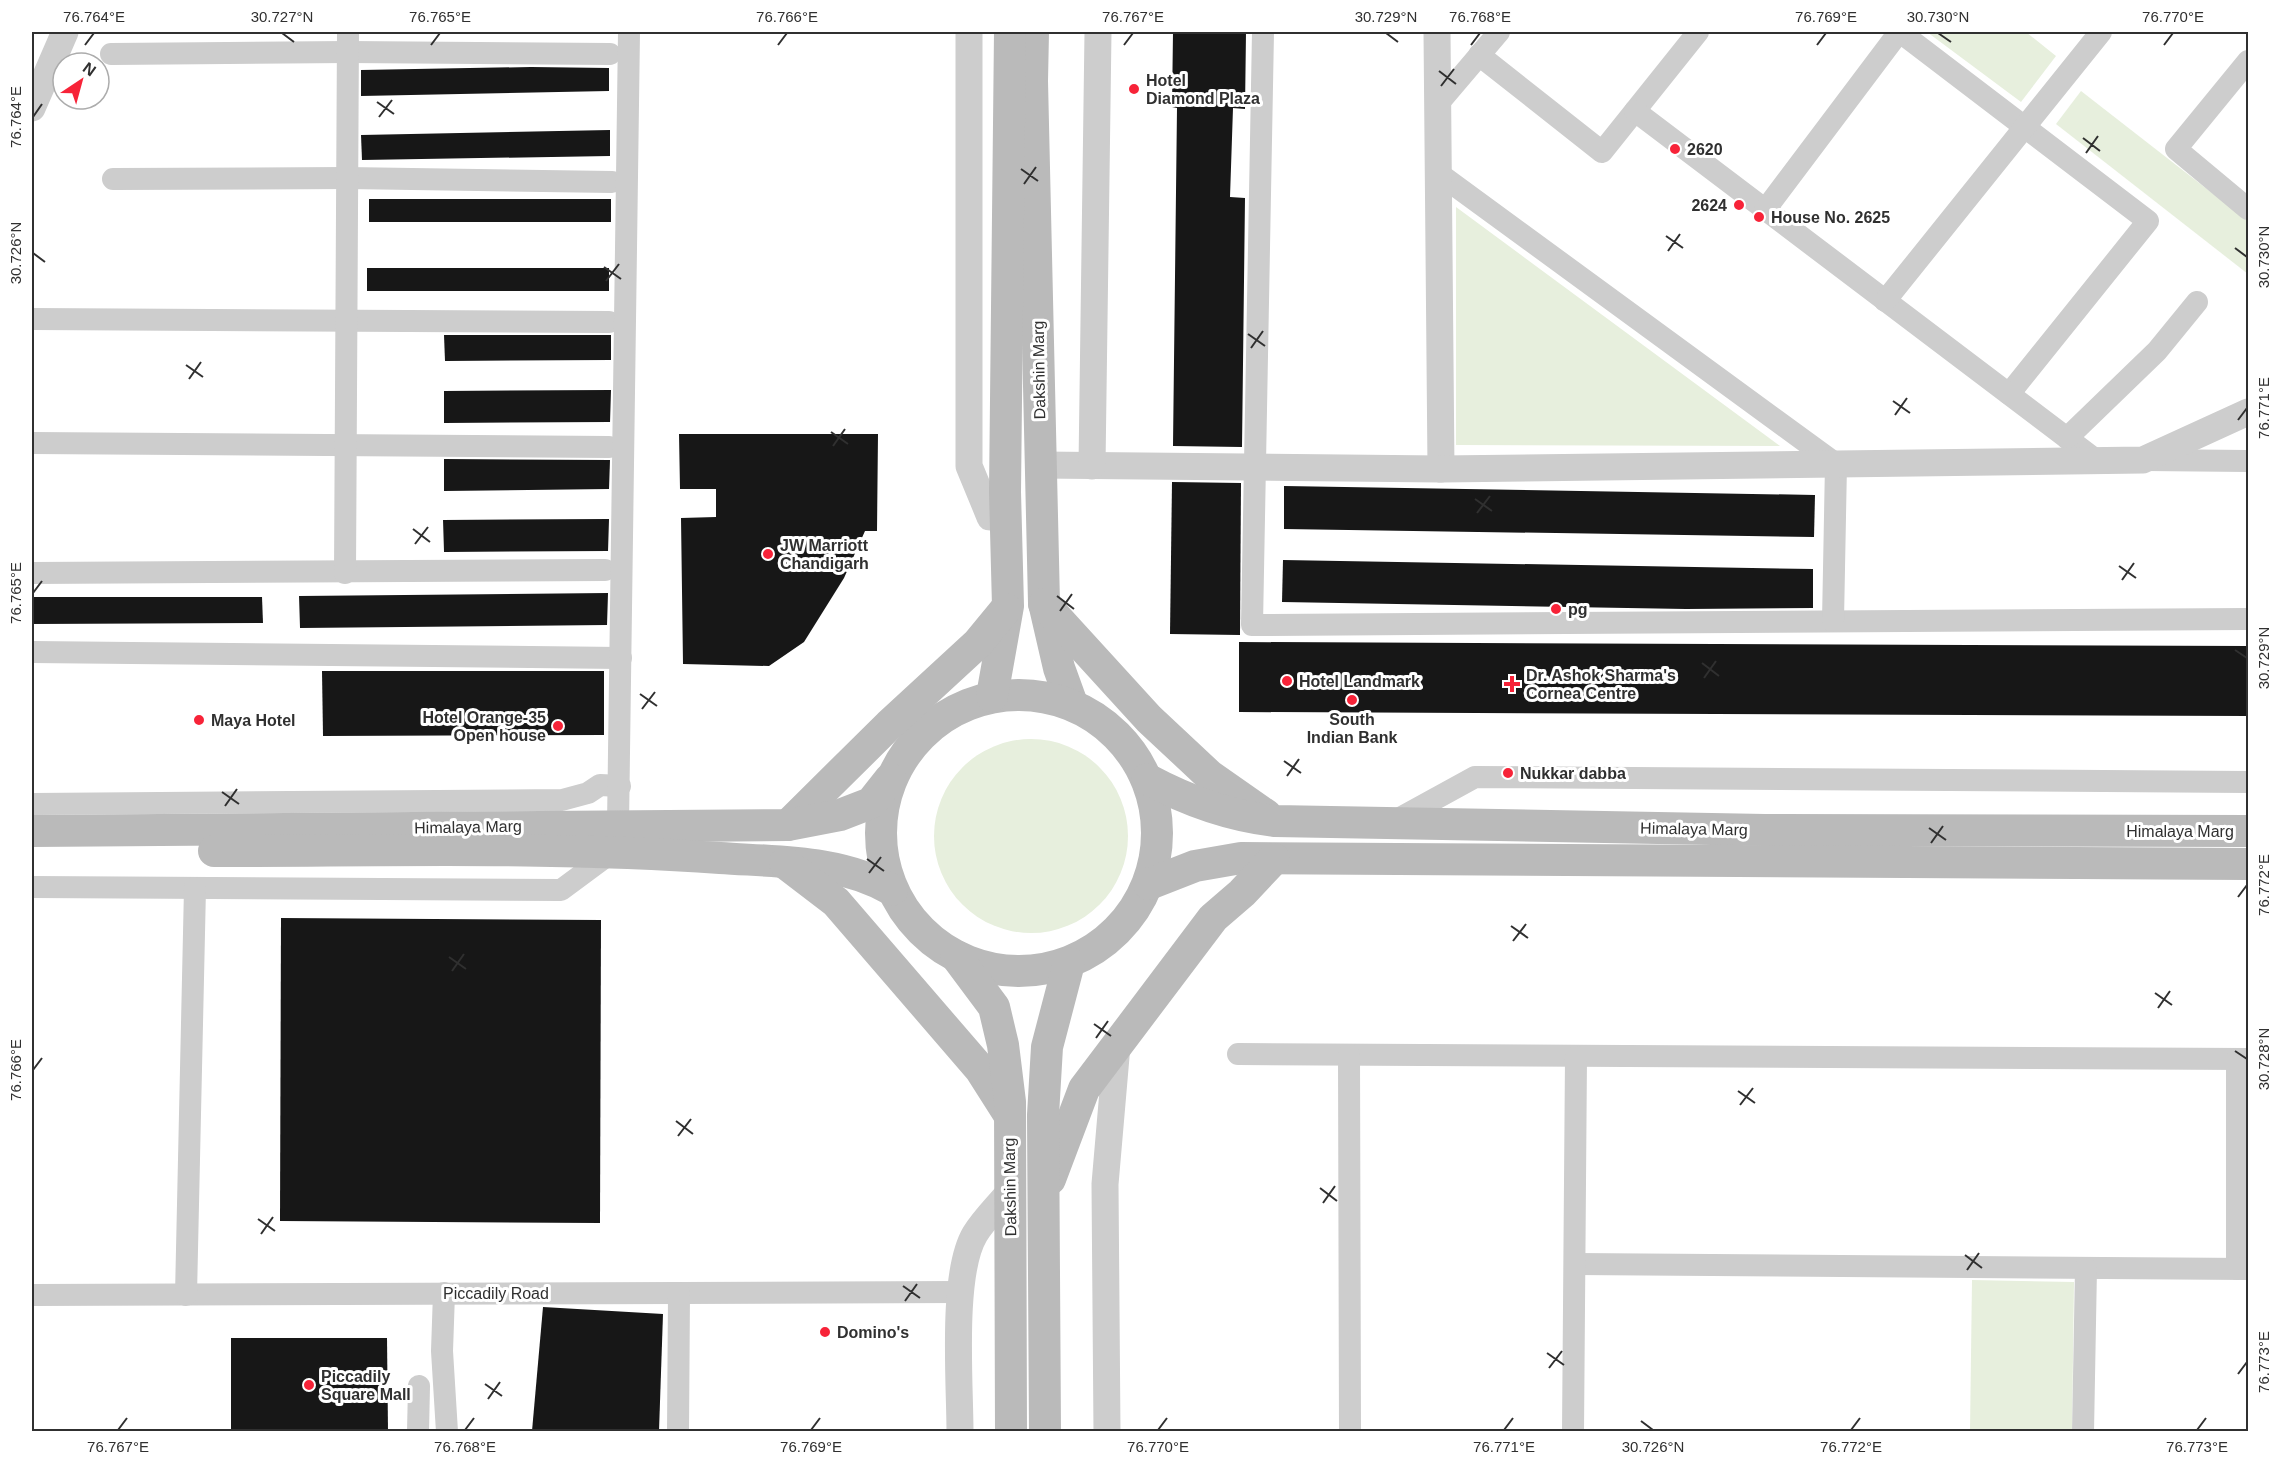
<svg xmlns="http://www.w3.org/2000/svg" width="2280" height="1463" viewBox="0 0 2280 1463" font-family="Arial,sans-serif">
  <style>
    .green { fill: #e7efdd }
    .building { fill: #171717 }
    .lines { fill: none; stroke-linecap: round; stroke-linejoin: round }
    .minor { stroke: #cdcdcd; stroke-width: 22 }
    .tertiary { stroke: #cdcdcd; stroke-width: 27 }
    .secondary { stroke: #bababa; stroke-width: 32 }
    .ticks { fill: none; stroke: #303030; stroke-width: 2 }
    .poi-dot { fill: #f72338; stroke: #fff; stroke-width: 2 }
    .labels { text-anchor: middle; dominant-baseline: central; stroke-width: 6; stroke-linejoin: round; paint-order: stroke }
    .poi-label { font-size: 16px; font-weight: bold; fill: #303030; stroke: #fff; text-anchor: start }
    .street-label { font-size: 16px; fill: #303030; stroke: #fff }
    .neatline { fill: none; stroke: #303030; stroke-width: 2 }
    .ticks-label { font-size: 15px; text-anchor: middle; fill: #303030 }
  </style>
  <rect width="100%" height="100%" fill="#fff"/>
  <g class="green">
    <path d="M1927,32H2026L2056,56L2021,102Z"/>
    <path d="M2081,91L2248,221V274L2056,124Z"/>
    <path d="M1456,207L1780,446L1456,445Z"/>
    <circle cx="1031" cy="836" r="97"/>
    <path d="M1972,1280L2074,1282L2072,1431H1970Z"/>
  </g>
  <g class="building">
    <path d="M1173,32H1246L1245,109L1233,108L1230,197L1245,198L1242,447L1173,446L1177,108L1172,107Z"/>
    <path d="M531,67L609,68V91L361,96V70Z"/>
    <path d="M610,130V156L362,160L361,135Z"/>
    <rect x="369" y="199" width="242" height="23"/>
    <rect x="367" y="268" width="242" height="23"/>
    <path d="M444,335H611V360L445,361Z"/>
    <path d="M611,390L610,422L444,423V391Z"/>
    <path d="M679,434H878L877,531H865L844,578L804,642L769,666L683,664L681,518L716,517V489H680Z"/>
    <path d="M444,459L610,460L609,489L444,491Z"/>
    <path d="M1172,482L1241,483L1240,635L1170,634Z"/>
    <path d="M1284,486L1815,495L1814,537L1284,529Z"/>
    <path d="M609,519L608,551L444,552L443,520Z"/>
    <path d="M1283,560L1813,569V608L1686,609L1282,602Z"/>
    <path d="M608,593L607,625L300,628L299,596Z"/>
    <path d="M32,597H262L263,623L32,624Z"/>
    <path d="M1239,642L2248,646V716L1239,712Z"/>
    <path d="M322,671H604V735L323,736Z"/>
    <path d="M281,918L601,920L600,1223L280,1221Z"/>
    <path d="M543,1307L663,1314L659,1431H532Z"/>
    <path d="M231,1338H387L388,1431H231Z"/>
  </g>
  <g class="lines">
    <g class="minor">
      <path d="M1263,32L1252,625L2248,619"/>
      <path d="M1900,32L2148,221L2009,394"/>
      <path d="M111,54L348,52L610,54"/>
      <path d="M1479,55L1602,152L1698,32"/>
      <path d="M2248,61L2176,149L2248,209"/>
      <path d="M1437,105L1499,32"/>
      <path d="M1635,111L2096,460"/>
      <path d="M1438,173L1836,464L1833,621"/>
      <path d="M113,179L347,178L612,182"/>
      <path d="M1765,210L1899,32"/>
      <path d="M1885,301L2101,32"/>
      <path d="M32,319L609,322"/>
      <path d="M2067,438L2157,351L2197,302"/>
      <path d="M32,443L609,447"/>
      <path d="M2145,460L2248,461"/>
      <path d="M32,573L605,570"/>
      <path d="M345,573L348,32"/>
      <path d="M32,652L621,658"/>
      <path d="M32,804L562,800L588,793L600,785L620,786"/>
      <path d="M1393,822L1475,777L2248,782"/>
      <path d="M618,825L629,32"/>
      <path d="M32,887L561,890L615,850"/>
      <path d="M1238,1054L2248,1059"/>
      <path d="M1349,1055L1350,1432"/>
      <path d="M2237,1059V1269"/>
      <path d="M1575,1264L2248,1269"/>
      <path d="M444,1293L442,1351L447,1432"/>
      <path d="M32,1295L960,1292"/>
      <path d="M186,1295L195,888"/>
      <path d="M418,1432L419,1386"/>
      <path d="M678,1432L679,1293"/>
      <path d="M1573,1432L1576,1057"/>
      <path d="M2083,1432L2086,1268"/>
    </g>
    <g class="tertiary">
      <path d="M969,32V466L990,517H1007"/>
      <path d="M1437,32L1441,469"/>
      <path d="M32,108L65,32"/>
      <path d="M1041,465L1441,469L2143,460L2248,412"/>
      <path d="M1092,466L1098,32"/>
      <path d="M960,1432C960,1383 951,1274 975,1234C984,1219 999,1205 1010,1191"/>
      <path d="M1107,1432L1105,1184L1117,1045"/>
    </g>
    <g class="secondary">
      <path d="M1033,32L1032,81L1044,603L1059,668L1072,704"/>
      <path d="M1044,604L1149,719L1210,776L1266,815"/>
      <circle cx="1019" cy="833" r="138"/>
      <path d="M992,696L1008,606L1005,492L1010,32"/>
      <path d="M1147,779C1188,801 1229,816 1275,821L1765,830L2248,831"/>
      <path d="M788,825L889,725L978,643L1006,609"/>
      <path d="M32,831L788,825L840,815L871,803L890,779"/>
      <path d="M214,851C383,851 552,846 720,858C778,862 840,860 892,890"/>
      <path d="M785,863L836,902L980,1069L1008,1113"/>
      <path d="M1149,884L1195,866L1241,858L2248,864"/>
      <path d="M956,956L994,1007L1003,1045L1010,1102L1011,1432"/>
      <path d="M1050,1179L1084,1089L1213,918L1242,893L1274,859"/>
      <path d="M1045,1432L1043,1115L1047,1047L1069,963"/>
    </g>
  </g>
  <path class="ticks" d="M282,33L294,42M1386,33L1398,42M1938,33L1951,42M85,45L94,33M431,45L440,33M778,45L787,33M1124,45L1133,33M1471,45L1480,33M1817,45L1826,33M2164,45L2173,33M1439,71L1456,84M1441,86L1454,69M377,102L394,114M33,117L42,104M379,117L392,100M2083,138L2100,151M2086,153L2098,136M1021,169L1038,181M1024,184L1036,167M1666,236L1683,248M2235,248L2247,257M1668,251L1680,234M33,253L45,262M604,267L621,279M606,281L619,264M1248,334L1265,346M1251,348L1263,331M186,365L203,377M189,379L201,362M1893,401L1910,413M1895,415L1907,398M2238,420L2247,408M831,432L848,444M833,446L845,429M1475,499L1492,511M1477,513L1490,496M413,529L430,542M415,544L428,527M2119,566L2136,578M2122,580L2134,563M33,593L42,581M1057,596L1074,609M1060,611L1072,594M2235,650L2247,658M1702,663L1719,676M1704,678L1716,661M640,694L657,706M642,709L655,692M1284,761L1301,773M1287,776L1299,759M222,792L239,804M225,806L237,789M1929,828L1946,840M1931,843L1943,826M867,859L884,871M869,873L881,857M2238,897L2247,885M1511,926L1528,938M1513,941L1526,924M449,957L466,969M452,971L464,954M2155,993L2172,1005M2158,1008L2170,991M1094,1024L1111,1036M1096,1038L1108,1021M2235,1051L2247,1059M33,1070L42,1058M1738,1091L1755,1103M1740,1105L1753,1088M676,1121L693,1134M678,1136L691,1119M1320,1188L1337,1201M1323,1203L1335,1186M258,1219L275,1231M261,1234L273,1217M1965,1255L1982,1268M1967,1270L1979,1253M903,1286L920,1298M905,1301L917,1284M1547,1353L1564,1365M1549,1368L1562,1351M2238,1374L2247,1362M485,1384L502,1396M488,1399L500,1382M1641,1421L1653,1430M118,1430L127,1418M465,1430L474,1418M811,1430L820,1418M1158,1430L1167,1418M1504,1430L1513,1418M1851,1430L1860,1418M2197,1430L2206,1418"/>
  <g class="poi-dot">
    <circle cx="1134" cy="89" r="6"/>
    <circle cx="1675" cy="149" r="6"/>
    <circle cx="1739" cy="205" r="6"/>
    <circle cx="1759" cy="217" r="6"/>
    <circle cx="768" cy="554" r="6"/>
    <circle cx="1556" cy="609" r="6"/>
    <circle cx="1287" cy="681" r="6"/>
    <path d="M1509 675h6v6h6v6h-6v6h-6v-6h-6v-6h6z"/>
    <circle cx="1352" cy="700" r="6"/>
    <circle cx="199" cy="720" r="6"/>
    <circle cx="558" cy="726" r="6"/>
    <circle cx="1508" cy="773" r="6"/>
    <circle cx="825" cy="1332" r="6"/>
    <circle cx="309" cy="1385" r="6"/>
  </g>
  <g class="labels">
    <g class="poi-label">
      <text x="1146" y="80">Hotel<tspan x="1146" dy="18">Diamond Plaza</tspan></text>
      <text x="1687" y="149">2620</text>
      <text x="1727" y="205" text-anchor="end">2624</text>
      <text x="1771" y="217">House No. 2625</text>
      <text x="780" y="545">JW Marriott<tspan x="780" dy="18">Chandigarh</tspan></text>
      <text x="1568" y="609">pg</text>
      <text x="1526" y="675">Dr. Ashok Sharma's<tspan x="1526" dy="18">Cornea Centre</tspan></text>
      <text x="1299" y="681">Hotel Landmark</text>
      <text x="546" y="717" text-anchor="end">Hotel Orange-35<tspan x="546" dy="18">Open house</tspan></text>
      <text x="1352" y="719" text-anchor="middle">South<tspan x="1352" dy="18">Indian Bank</tspan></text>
      <text x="211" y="720">Maya Hotel</text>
      <text x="1520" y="773">Nukkar dabba</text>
      <text x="837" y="1332">Domino's</text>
      <text x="321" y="1376">Piccadily<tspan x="321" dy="18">Square Mall</tspan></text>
    </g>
    <g class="street-label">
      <text transform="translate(1039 370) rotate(-91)">Dakshin Marg</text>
      <text transform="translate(468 827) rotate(-1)">Himalaya Marg</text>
      <text transform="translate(1694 829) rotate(1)">Himalaya Marg</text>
      <text x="2180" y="831">Himalaya Marg</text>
      <text transform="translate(1010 1187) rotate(-91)">Dakshin Marg</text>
      <text x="496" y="1293">Piccadily Road</text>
    </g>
  </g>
  <rect width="2280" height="1463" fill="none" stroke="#ffffff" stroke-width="66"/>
  <g transform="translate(81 81) rotate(36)"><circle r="28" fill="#ffffff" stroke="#acacac" stroke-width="1.5"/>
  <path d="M0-4.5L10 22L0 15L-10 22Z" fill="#f72338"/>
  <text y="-9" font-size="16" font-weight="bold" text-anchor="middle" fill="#303030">N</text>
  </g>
  <rect x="33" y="33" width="2214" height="1397" class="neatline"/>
  <g class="ticks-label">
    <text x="94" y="22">76.764°E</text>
    <text x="282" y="22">30.727°N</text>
    <text x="440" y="22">76.765°E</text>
    <text x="787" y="22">76.766°E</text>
    <text x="1133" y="22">76.767°E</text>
    <text x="1386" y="22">30.729°N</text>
    <text x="1480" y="22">76.768°E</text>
    <text x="1826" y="22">76.769°E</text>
    <text x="1938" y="22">30.730°N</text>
    <text x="2173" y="22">76.770°E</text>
    <text transform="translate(16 117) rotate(-90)" y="5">76.764°E</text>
    <text transform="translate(16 253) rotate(-90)" y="5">30.726°N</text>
    <text transform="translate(2264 257) rotate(-90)" y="5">30.730°N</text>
    <text transform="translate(2264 408) rotate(-90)" y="5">76.771°E</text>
    <text transform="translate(16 593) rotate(-90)" y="5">76.765°E</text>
    <text transform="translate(2264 658) rotate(-90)" y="5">30.729°N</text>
    <text transform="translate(2264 885) rotate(-90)" y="5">76.772°E</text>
    <text transform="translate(2264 1059) rotate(-90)" y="5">30.728°N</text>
    <text transform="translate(16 1070) rotate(-90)" y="5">76.766°E</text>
    <text transform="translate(2264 1362) rotate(-90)" y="5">76.773°E</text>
    <text x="118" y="1452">76.767°E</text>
    <text x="465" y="1452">76.768°E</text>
    <text x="811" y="1452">76.769°E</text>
    <text x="1158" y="1452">76.770°E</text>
    <text x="1504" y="1452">76.771°E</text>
    <text x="1653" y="1452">30.726°N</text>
    <text x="1851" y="1452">76.772°E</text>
    <text x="2197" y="1452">76.773°E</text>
  </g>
</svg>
